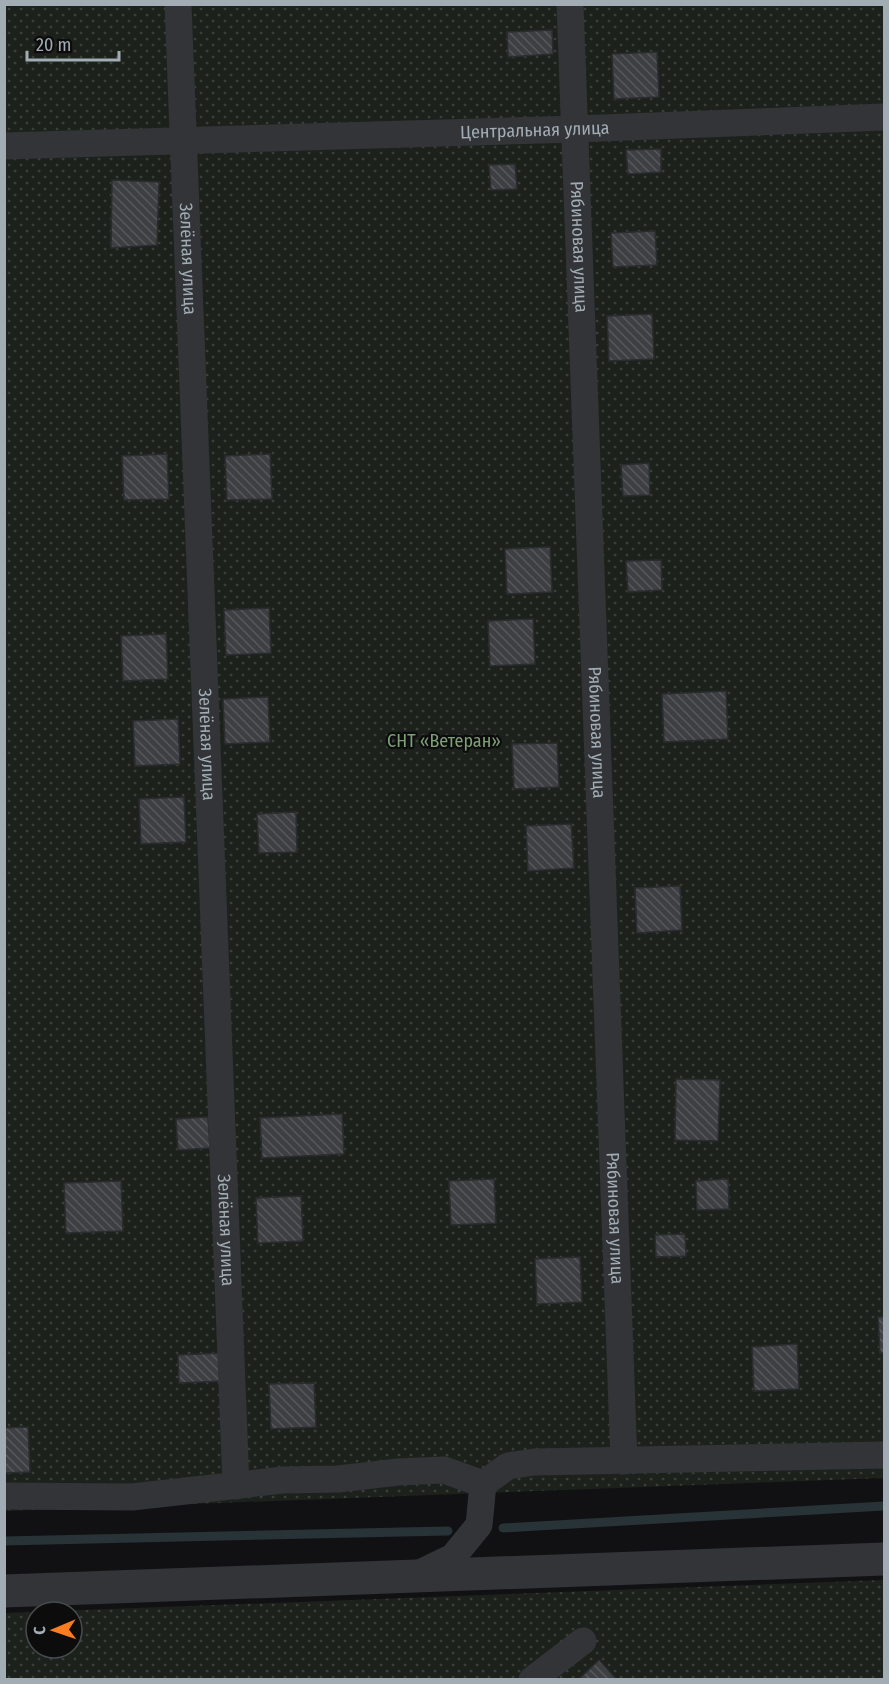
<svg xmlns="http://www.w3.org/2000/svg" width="889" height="1684" viewBox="0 0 889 1684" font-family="'Fira Sans Condensed',sans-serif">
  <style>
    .garden { fill: url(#garden-dots); fill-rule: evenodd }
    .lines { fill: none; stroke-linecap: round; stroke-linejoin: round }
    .stream { stroke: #273337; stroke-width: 9 }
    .building { fill: url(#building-back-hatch); stroke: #2b2c2f; stroke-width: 1.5 }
    .minor { stroke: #323438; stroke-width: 27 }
    .tertiary { stroke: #323438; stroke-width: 33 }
    .labels { text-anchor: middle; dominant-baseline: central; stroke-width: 4.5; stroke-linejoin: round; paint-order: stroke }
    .street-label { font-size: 18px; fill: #a1acb4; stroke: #0c0c0d }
    .park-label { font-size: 18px; fill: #7fa077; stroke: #0c0c0d }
  </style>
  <defs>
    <pattern id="garden-dots" width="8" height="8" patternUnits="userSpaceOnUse" patternTransform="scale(1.5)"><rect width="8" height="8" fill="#1c221b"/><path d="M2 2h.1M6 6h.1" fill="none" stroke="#3a3f3a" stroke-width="1.8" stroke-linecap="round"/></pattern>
    <pattern id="building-back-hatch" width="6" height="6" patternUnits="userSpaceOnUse" patternTransform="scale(1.5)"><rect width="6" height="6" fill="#3d3f43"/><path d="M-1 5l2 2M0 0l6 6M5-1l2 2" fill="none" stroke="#56585c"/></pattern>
  </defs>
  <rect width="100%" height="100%" fill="#111113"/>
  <g class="garden">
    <path d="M4,5H884V1478L5,1511Z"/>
    <path d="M884,1580V1679H5L4,1613ZM36,1612H72V1648H36Z"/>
  </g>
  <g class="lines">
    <g class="stream">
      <path d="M503,1528L884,1506"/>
      <path d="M4,1541L448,1531"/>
    </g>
  </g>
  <g class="building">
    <path d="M552,30L553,54L508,57L507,32Z"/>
    <path d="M657,52L659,97L614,99L612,54Z"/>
    <path d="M661,149V172L628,174L626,150Z"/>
    <path d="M515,164L517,189L491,190L489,165Z"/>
    <path d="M112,180L159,182L157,245L111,248Z"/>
    <path d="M655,231L657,265L613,267L611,233Z"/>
    <path d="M652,314L654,359L609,361L607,316Z"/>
    <path d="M167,454L169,499L124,500L122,456Z"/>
    <path d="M270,454L272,499L227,500L225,456Z"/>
    <path d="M649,463L650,495L623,496L621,465Z"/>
    <path d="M550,547L552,592L507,594L505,549Z"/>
    <path d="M661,560L662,590L628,592L626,561Z"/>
    <path d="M269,608L271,653L226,655L224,610Z"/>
    <path d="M533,619L535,664L490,666L488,621Z"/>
    <path d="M166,634L168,679L123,681L121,636Z"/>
    <path d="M726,691L728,739L664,742L662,694Z"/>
    <path d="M268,697L270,742L225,744L223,699Z"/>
    <path d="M178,719L180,764L135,766L133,721Z"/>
    <path d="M557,743L559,787L514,789L512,744Z"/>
    <path d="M184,797L186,842L141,844L139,799Z"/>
    <path d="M296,812L297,852L259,853L257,814Z"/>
    <path d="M571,824L574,868L528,871L526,826Z"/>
    <path d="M680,886L682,930L637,933L635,888Z"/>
    <path d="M676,1079L720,1080L718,1141L675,1140Z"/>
    <path d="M342,1114L344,1154L262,1158L260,1118Z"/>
    <path d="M208,1117L210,1148L178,1150L176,1119Z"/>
    <path d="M494,1179L496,1223L451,1225L449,1181Z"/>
    <path d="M728,1179L729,1209L697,1210L696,1181Z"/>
    <path d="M121,1181L123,1231L66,1233L64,1183Z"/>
    <path d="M301,1196L303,1241L258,1243L256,1198Z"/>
    <path d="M685,1234L686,1256L656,1257L655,1235Z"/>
    <path d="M580,1257L582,1302L537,1304L535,1259Z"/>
    <path d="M878,1317H884V1353H880Z"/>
    <path d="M797,1344L799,1389L754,1391L752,1347Z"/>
    <path d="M223,1353L224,1381L179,1383L178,1355Z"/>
    <path d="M314,1383L316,1427L271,1429L269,1384Z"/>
    <path d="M28,1427L30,1472L4,1473V1428Z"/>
    <path d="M599,1660L617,1680H578Z"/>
    <path d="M124,1678V1680H85V1679Z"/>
  </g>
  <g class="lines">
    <g class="minor">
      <path id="s1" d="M178,4L236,1486"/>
      <path id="s2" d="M570,4L624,1461"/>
      <path id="s3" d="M4,146L575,129L884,117"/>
      <path d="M4,1496L132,1497L283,1480L338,1479L398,1472L444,1470L483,1484L508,1466L534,1462L884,1455"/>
      <path d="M418,1574L453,1557L479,1525L483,1484"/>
      <path d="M532,1680L583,1641"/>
    </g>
    <path class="tertiary" d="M4,1591L884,1559"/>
  </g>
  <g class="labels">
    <g class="street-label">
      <text stroke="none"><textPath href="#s3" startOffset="531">Центральная улица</textPath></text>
      <text stroke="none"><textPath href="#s2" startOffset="243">Рябиновая улица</textPath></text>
      <text stroke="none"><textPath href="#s1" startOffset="255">Зелёная улица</textPath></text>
      <text stroke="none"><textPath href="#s2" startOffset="729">Рябиновая улица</textPath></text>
      <text stroke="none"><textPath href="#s1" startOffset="741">Зелёная улица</textPath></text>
      <text stroke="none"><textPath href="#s2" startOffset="1215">Рябиновая улица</textPath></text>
      <text stroke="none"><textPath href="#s1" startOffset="1227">Зелёная улица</textPath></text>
    </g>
    <g class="park-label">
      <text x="444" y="741">СНТ «Ветеран»</text>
    </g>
  </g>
  <rect width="889" height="1684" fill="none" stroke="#a1acb4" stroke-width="12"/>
  <g transform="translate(54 1630) rotate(268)"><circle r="28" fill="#0c0c0d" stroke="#484c50" stroke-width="1.5"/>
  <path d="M0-4.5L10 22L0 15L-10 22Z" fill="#fb7c21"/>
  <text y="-9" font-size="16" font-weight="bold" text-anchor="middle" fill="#a1acb4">С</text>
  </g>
  <path d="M27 51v9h92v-9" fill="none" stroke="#a1acb4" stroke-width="3"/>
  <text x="36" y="51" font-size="18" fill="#a1acb4" stroke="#0c0c0d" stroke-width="4.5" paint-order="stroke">20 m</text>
</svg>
